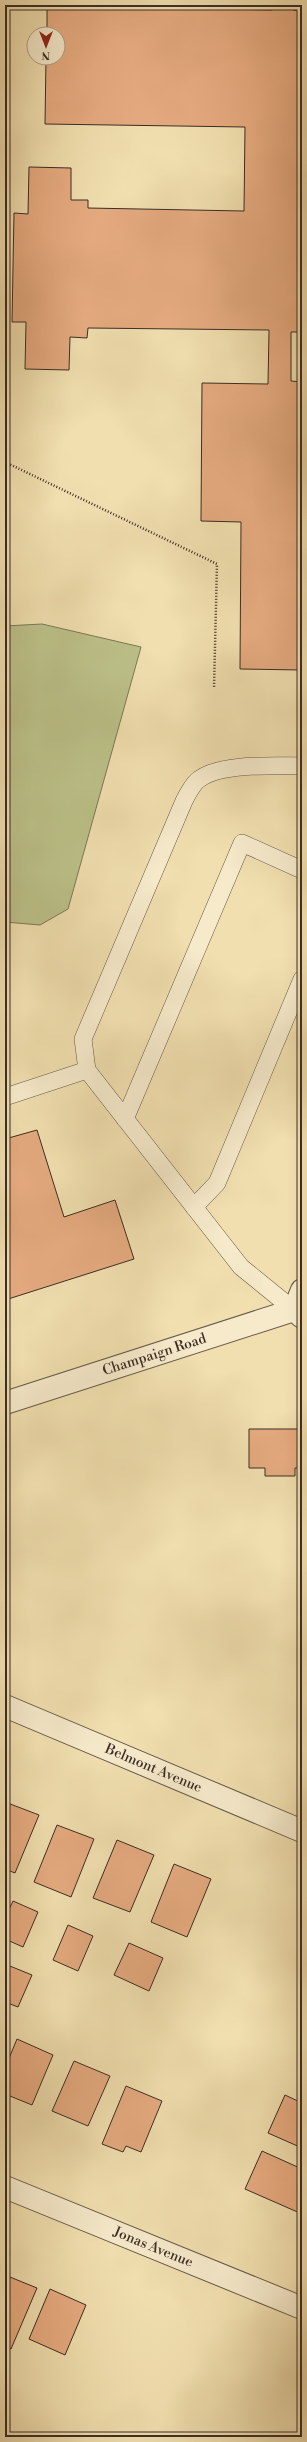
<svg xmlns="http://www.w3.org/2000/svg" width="307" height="2442" viewBox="0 0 307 2442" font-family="'Libre Bodoni',serif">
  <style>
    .green { fill: #bcc189; stroke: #7c7758 }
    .building { fill: #e6ab80; stroke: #3b2d26 }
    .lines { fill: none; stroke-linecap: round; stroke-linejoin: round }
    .service-casing { stroke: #685a48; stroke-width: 18 }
    .minor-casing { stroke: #685a48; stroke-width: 24 }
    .tertiary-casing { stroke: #685a48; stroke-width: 24 }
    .path { stroke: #3b2d26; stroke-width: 2.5; stroke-dasharray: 1 2; stroke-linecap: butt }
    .service { stroke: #f6eacb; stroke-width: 17 }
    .minor { stroke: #f6eacb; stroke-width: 22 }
    .tertiary { stroke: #f6eacb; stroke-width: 22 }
    .labels { text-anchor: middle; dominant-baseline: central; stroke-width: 4; stroke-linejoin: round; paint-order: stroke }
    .street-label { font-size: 14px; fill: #3b2d26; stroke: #f6eacb }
  </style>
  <rect width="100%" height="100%" fill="#f1dfaf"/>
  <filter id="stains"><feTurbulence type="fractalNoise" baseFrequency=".005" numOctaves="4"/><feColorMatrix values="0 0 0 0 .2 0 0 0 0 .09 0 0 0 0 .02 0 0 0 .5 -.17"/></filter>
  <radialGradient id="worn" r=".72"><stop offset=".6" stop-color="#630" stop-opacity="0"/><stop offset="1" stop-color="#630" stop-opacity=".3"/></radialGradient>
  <path class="green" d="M42,624L141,647L68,909L40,925L5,922V626Z"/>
  <g class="building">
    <path d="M272,5H293V10L302,11V332H291V381L302,382V670L240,669L241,522L201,521L202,383L268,384L269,330L88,328L87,338L70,337L69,370L25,369L26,322H12L14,213L28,214L29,167L71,168V200H88V208L244,211L245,127L45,124L46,58H58V34H47V6L272,10Z"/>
    <path d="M37,1130L64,1217L115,1200L134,1259L5,1300V1139Z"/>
    <path d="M249,1429H302V1468H295V1476H265V1468H249Z"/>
    <path d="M5,1802L39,1815L15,1873L5,1869Z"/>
    <path d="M57,1825L94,1839L71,1897L34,1882Z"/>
    <path d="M117,1840L154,1855L130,1912L93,1898Z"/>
    <path d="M174,1864L211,1879L187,1937L151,1922Z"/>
    <path d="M13,1901L38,1912L23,1947L5,1939V1918Z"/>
    <path d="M68,1925L93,1936L78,1971L53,1960Z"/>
    <path d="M129,1943L163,1958L149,1991L114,1975Z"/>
    <path d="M5,1964L32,1975L18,2007L5,2002Z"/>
    <path d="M17,2039L53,2055L32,2105L5,2094V2068Z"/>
    <path d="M74,2061L110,2076L88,2126L52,2111Z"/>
    <path d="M126,2086L162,2101L141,2152L126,2146L123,2152L102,2144Z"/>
    <path d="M285,2095L302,2103V2148L268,2133Z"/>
    <path d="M262,2151L302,2169V2214L245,2189Z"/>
    <path d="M5,2275L37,2288L11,2349L5,2346Z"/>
    <path d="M50,2289L86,2305L65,2355L29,2339Z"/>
  </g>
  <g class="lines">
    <g class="service-casing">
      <g id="service">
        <path d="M5,1097L87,1070"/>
        <path d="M125,1119L242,843L302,870"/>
        <path d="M194,1207L217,1183L302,979"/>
        <path d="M294,1310L241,1267L87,1070L83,1039L184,801C187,795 191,788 195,783C213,762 276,766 302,766"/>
      </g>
    </g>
    <g class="minor-casing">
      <g id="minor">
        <path d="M294,1310L302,1290"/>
        <path id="s1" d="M5,1706L302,1831"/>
        <path id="s2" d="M5,2187L302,2308"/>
      </g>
    </g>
    <g class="tertiary-casing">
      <g id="tertiary">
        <path id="s3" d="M5,1403L294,1310L302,1317"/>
      </g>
    </g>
    <path class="path" d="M5,462L217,564L214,688"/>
    <use href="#service" class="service"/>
    <use href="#minor" class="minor"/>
    <use href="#tertiary" class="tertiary"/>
  </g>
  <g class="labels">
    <g class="street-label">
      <text stroke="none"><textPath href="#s3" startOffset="157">Champaign Road</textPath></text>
      <text stroke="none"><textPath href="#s1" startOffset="161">Belmont Avenue</textPath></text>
      <text stroke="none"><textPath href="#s2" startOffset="160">Jonas Avenue</textPath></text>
    </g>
  </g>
  <rect width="307" height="2442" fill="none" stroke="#f1dfaf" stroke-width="20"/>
  <rect x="6" y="6" width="295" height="2430" fill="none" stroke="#3b2d26" stroke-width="2"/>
  <rect x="10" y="10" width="287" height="2422" fill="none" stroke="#3b2d26"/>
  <g transform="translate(46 46) rotate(180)"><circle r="19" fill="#f6eacb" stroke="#ab9e89"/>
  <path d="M0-3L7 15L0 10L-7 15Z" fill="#8f2418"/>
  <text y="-6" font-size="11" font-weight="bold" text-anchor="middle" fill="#3b2d26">N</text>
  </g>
  <rect width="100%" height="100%" filter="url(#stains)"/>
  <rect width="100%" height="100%" fill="url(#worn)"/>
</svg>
